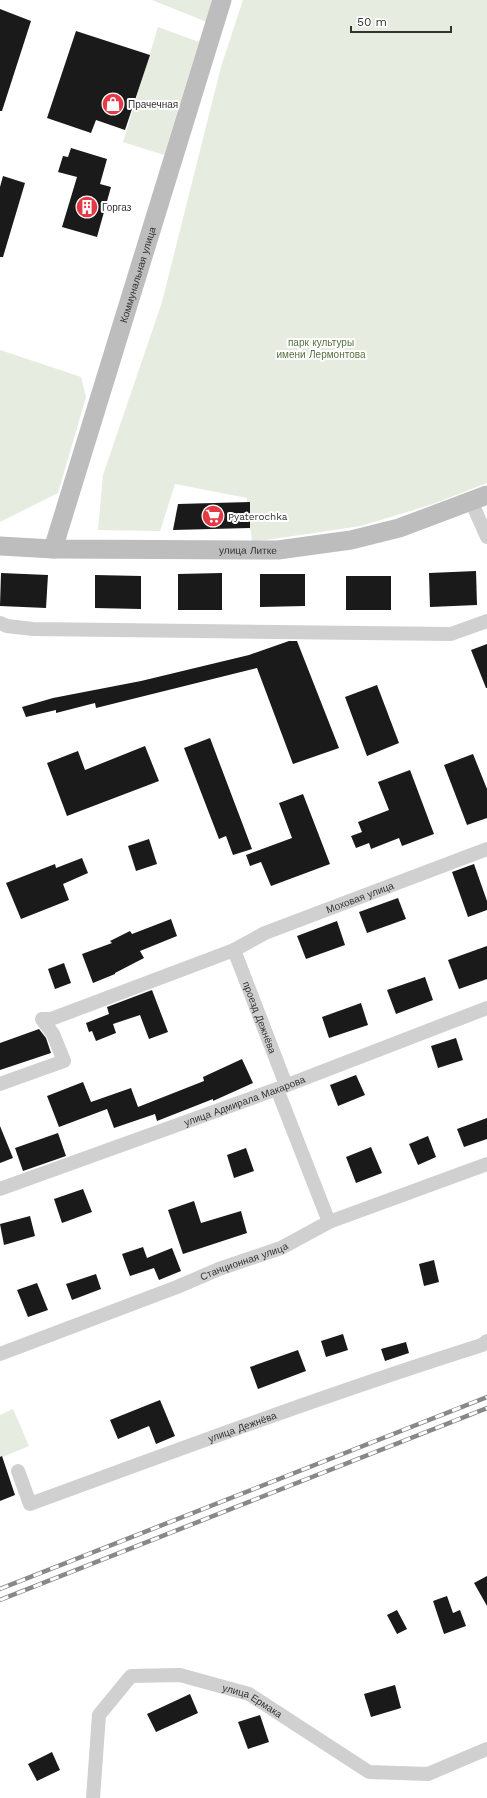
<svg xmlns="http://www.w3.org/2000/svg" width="487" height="1798" viewBox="0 0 487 1798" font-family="'Work Sans',sans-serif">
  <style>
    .green { fill: #e6ecdf }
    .building { fill: #1a1a1a }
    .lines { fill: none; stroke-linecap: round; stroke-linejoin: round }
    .street { stroke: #d0d0d0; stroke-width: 14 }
    .secondary { stroke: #bdbdbd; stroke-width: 19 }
    .rail-casing { stroke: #888; stroke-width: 4.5 }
    .rail { stroke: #fff; stroke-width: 3; stroke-dasharray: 9; stroke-linecap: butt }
    .labels { text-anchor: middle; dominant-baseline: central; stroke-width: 4; stroke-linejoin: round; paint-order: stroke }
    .poi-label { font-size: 10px; fill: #333; stroke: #fff; text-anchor: start }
    .street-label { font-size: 10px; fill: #333; stroke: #fff }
    .park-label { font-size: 10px; fill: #56703f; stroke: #fff }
  </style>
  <rect width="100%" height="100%" fill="#fff"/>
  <g class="green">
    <path d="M152,0H214L207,22Z"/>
    <path d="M243,0H487V483L430,505L361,526L252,542L251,531L247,525V498L175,484L160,531L98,530L103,475L162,302L221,67Z"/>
    <path d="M158,27L199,42L164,155L123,142Z"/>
    <path d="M0,350L81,377L86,397L58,493L0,522Z"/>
    <path d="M13,1409L29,1446L0,1458V1415Z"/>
  </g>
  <g class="building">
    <path d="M0,9L31,21L2,111H0Z"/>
    <path d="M76,31L150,55L125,130L96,120L91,133L47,118Z"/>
    <path d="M71,148L107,159L100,184L111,187L97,237L62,227L77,177L58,172L63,156L68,157Z"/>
    <path d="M3,176L25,183L3,257H0V187Z"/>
    <path d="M250,502V528L173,530L178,504Z"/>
    <path d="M476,571L477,605L430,607L429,573Z"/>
    <path d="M1,573L48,575L46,608L0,606Z"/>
    <path d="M222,573V610H178V574Z"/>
    <path d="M260,574H305V606L260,607Z"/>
    <path d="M95,575L141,576V609L95,608Z"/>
    <rect x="346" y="576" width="45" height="34"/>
    <path d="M289,641H297L339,748L293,764L257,668L96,708L95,703L56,713V710L26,717L22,707L53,698L141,681L249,655Z"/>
    <path d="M487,644V688H486L471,650Z"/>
    <path d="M377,685L399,743L367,756L345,697Z"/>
    <path d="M210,738L252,849L233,855L226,836L219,839L184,748Z"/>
    <path d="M145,746L159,781L67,816L47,763L78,751L85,770Z"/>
    <path d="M473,754L487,789V818L467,825L444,765Z"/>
    <path d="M410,770L434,834L402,846L399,838L371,849L369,843L356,848L351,836L362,832L358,822L389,810L378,782Z"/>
    <path d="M303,794L330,864L271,886L261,862L250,866L246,855L292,838L279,803Z"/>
    <path d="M149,839L157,864L136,871L128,846Z"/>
    <path d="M82,858L88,873L63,884L69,900L21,919L6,883L55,864L56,868Z"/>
    <path d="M474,864L487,901V910L468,917L452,872Z"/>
    <path d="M398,898L406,919L367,933L359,912Z"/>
    <path d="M171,919L177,936L140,951L144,958L115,973V974L93,983L82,954L112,943L110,941L130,931L132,934Z"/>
    <path d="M337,921L345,945L306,959L297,936Z"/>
    <path d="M487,946V979L459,989L448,960Z"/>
    <path d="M64,963L71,983L55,989L48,969Z"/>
    <path d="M425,977L433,1000L396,1014L387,990Z"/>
    <path d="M152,990L168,1032L149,1039L140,1015L113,1024L116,1033L96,1041L92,1031L89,1032L86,1023L109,1014L107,1007Z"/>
    <path d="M361,1003L368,1025L329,1038L322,1017Z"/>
    <path d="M39,1029L46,1038L51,1053L0,1070V1043Z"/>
    <path d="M456,1038L463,1060L438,1068L431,1046Z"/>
    <path d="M242,1059L253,1083L213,1101V1099L157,1121L155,1114L114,1128L107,1109L59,1127L47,1096L83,1082L91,1102L131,1088L138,1107L204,1081L203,1077Z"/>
    <path d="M356,1075L365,1095L338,1106L330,1085Z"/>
    <path d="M487,1118V1139L464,1147L457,1129Z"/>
    <path d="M0,1126L13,1158L0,1163Z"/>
    <path d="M58,1133L66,1156L23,1171L15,1148Z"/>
    <path d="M428,1136L436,1157L418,1165L409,1144Z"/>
    <path d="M371,1147L382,1173L356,1183L346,1157Z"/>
    <path d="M246,1148L254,1171L234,1178L227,1155Z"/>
    <path d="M83,1189L92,1212L62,1223L54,1199Z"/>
    <path d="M194,1201L201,1223L241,1211L247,1233L183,1254L168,1210Z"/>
    <path d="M30,1216L35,1236L4,1245L0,1224Z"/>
    <path d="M143,1247L147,1258L172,1248L181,1271L159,1280L154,1268L130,1276L122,1254Z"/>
    <path d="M434,1260L439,1282L424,1286L419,1264Z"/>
    <path d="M96,1274L101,1289L72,1300L66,1284Z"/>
    <path d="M37,1283L48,1310L28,1317L17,1290Z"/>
    <path d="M343,1334L348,1350L326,1357L321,1341Z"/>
    <path d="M406,1342L409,1353L385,1361L381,1349Z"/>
    <path d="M298,1350L306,1371L258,1389L250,1367Z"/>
    <path d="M160,1400L175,1436L156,1444L149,1426L118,1439L110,1420Z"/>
    <path d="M2,1456L15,1495L0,1501V1457Z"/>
    <path d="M487,1576V1606L474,1583Z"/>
    <path d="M447,1596L453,1613L460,1610L466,1626L444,1634L433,1601Z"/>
    <path d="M397,1610L407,1629L397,1634L387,1615Z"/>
    <path d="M395,1685L401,1708L371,1717L364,1694Z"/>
    <path d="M190,1694L198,1713L156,1732L147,1714Z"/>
    <path d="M260,1715L269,1742L248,1749L238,1722Z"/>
    <path d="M52,1752L60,1770L37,1781L28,1764Z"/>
  </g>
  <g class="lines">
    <g class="street">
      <path d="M471,501L487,537"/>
      <path d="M0,623L7,626L33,629L451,634L487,621"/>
      <path id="s1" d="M234,950L286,1085"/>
      <path id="s2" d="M0,1084L64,1061L53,1034L42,1019H51L234,950L265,933L487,849"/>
      <path d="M277,1089L329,1222"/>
      <path id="s3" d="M0,1189L277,1089L487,1008"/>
      <path id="s4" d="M0,1354L177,1287L219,1269L281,1248L329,1222L487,1164"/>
      <path id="s5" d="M18,1471L30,1504C180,1449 330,1393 482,1345L487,1341"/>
      <path id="s6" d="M93,1798L99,1715L131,1676L180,1675L249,1694L369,1772L428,1774L487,1749"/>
    </g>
    <g class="secondary">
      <path id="s7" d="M0,546L53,549L278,550L351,540L399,528L487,495"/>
      <path id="s8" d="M53,549L222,0"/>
    </g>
    <g class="rail-casing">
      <g id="rail">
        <path d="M0,1589L487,1397"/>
        <path d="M0,1600L487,1408"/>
      </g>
    </g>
    <use href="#rail" class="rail"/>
  </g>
  <defs>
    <g id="shop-disc" transform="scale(1.15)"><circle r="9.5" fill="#e63946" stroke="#fff"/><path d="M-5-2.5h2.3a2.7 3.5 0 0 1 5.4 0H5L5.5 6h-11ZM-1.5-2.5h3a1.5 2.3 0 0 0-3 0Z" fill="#fff"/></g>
    <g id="building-disc" transform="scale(1.15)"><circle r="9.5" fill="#e63946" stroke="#fff"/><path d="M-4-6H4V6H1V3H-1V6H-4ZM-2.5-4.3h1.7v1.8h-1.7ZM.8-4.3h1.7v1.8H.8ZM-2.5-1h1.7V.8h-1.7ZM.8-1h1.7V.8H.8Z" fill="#fff"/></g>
    <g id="supermarket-disc" transform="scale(1.15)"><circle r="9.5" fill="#e63946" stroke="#fff"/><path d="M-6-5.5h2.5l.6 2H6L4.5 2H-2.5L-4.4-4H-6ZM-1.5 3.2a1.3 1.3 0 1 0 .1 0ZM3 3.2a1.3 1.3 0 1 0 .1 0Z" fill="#fff"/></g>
  </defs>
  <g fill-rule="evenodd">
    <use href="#shop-disc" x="113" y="104"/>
    <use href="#building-disc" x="87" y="207"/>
    <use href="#supermarket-disc" x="213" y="516"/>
  </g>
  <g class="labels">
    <g class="poi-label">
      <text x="128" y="104">Прачечная</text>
      <text x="102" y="207">Горгаз</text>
      <text x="228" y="516">Pyaterochka</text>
    </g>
    <g class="street-label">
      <text stroke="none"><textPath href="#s8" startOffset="287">Коммунальная улица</textPath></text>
      <text stroke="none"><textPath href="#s7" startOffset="248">улица Литке</textPath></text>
      <text stroke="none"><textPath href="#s2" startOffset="457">Моховая улица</textPath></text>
      <text stroke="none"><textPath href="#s1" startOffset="72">проезд Дежнёва</textPath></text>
      <text stroke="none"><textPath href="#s3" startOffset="260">улица Адмирала Макарова</textPath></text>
      <text stroke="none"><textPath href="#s4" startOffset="261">Станционная улица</textPath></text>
      <text stroke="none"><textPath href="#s5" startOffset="261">улица Дежнёва</textPath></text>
      <text stroke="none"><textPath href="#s6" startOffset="260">улица Ермака</textPath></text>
    </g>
    <g class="park-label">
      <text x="321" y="342">парк культуры<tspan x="321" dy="12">имени Лермонтова</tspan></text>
    </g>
  </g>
  <path d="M351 26v6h100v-6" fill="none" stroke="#333333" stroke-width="2"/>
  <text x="357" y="26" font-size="12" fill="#333333" stroke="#ffffff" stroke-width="3" paint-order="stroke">50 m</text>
</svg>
